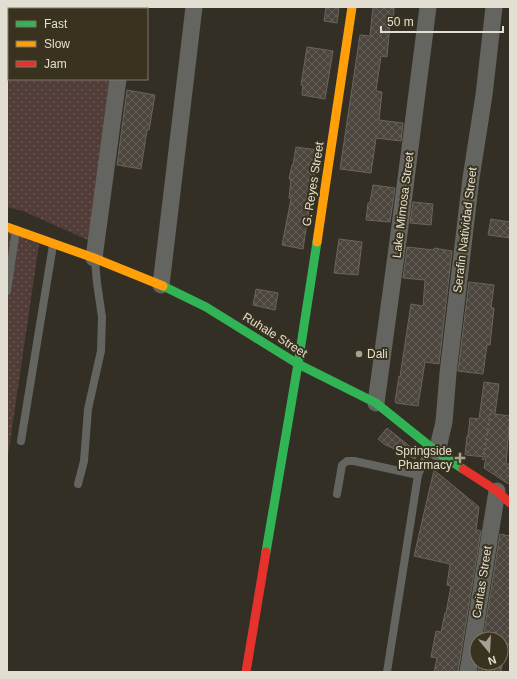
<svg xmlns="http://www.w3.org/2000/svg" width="517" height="679" viewBox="0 0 517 679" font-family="Helvetica,sans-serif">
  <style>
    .grass { fill: url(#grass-dots) }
    .building { fill: url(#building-cross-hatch); stroke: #6a645c }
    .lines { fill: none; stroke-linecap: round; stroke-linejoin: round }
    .path { stroke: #63625c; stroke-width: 2.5; stroke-dasharray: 2 3; stroke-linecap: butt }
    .lane { stroke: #646560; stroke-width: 8 }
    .street { stroke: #646560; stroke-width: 17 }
    .fast { stroke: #30b455; stroke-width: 9 }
    .slow { stroke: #ff9f0a; stroke-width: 9 }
    .jam { stroke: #e5322d; stroke-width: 9 }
    .poi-dot { fill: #a5a195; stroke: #39321e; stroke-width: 1.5 }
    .labels { text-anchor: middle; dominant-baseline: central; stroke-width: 4; stroke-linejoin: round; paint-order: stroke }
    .street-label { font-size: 12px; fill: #e3ded2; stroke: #39321e }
    .poi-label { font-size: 12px; fill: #e3ded2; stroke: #39321e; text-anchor: start }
  </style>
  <defs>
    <pattern id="grass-dots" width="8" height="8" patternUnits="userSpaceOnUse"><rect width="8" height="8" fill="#513c38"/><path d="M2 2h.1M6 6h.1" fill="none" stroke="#6a5854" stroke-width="1.8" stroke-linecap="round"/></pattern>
    <pattern id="building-cross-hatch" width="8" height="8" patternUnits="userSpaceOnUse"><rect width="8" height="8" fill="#4b453d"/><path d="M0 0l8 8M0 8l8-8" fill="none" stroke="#655f58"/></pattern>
  </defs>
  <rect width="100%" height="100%" fill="#332f24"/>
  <g class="grass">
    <path d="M7,7H123L122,9H9V79H113L90,241L23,211L7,207Z"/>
    <path d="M7,230L39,244L7,463Z"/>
  </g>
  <g class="building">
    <path d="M326,7H339L337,23L324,21Z"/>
    <path d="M373,7L394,8L393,24H390L387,57L381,56L376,91L382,92L379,120L403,123L401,141L376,138L371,173L340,169L360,35L370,36Z"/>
    <path d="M307,47L333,51L325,99L302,95L303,85H301Z"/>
    <path d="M127,90L155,95L149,130H147L141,169L117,165Z"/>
    <path d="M296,147L318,150L303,249L282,245L291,199L289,198L291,179H289L292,165H293Z"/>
    <path d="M373,185L395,188L390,222L366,220L368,203H370Z"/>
    <path d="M413,202L433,204L431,225L410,223Z"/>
    <path d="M491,219L510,222V238L488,235Z"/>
    <path d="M339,239L362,242L358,275L334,273Z"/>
    <path d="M407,247L434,250V248L452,251L439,364L425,362L418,406L396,403L395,402L399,376L400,377L411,304L423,306L425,280L403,278Z"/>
    <path d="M469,282L494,285L491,308H494L490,345H487L483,374L458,371Z"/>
    <path d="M256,289L278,293L275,310L253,305Z"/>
    <path d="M484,382L499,384L495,414L510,416L506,464H510V484L507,483L484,468L486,457L465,455L467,436H468L470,418L479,419Z"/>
    <path d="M387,428L418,453L415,459L384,444L378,439Z"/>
    <path d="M434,470L479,507L476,530L481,531L458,672H434L437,658L431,657L436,631L441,632L445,613H446L451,586L447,585L450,564L414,556Z"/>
    <path d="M500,534L510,536V647L505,646L501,672H478L480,663H501V639H483Z"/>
  </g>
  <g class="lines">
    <path class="path" d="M483,460L491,409"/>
    <g class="lane">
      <path d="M7,291L16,230"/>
      <path d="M21,441L53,245"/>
      <path d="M78,484L84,461L88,409L101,351L102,317L97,283L95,260"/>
      <path d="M337,494L342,465L347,461H354L418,475"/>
      <path d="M387,672L418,475L430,447"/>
    </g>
    <g class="street">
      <path d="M128,9V7"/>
      <path d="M94,258L118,79"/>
      <path d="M161,285L194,7"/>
      <path d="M376,403L400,226L428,7"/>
      <path d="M437,452L444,422L448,373L471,178L484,95L494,7"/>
      <path d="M468,672L497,491"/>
    </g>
    <g class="fast">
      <path d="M163,286L206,307L298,364L376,403L437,452L463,469"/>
      <path d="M266,552L298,364L317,242"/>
    </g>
    <g class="slow">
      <path d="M7,227L94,258L163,286"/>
      <path d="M317,242L352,7"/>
    </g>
    <g class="jam">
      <path d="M463,469L497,491L510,503"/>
      <path d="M246,672L266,552"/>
    </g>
  </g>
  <g class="poi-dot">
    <circle cx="359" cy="354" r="4"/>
    <path d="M458 452h4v4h4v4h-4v4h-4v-4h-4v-4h4z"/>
  </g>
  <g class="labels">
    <g class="street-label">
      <text transform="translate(313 184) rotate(-81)">G. Reyes Street</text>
      <text transform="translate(403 205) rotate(-83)">Lake Mimosa Street</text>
      <text transform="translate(465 230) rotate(-83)">Serafin Natividad Street</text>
      <text transform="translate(275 335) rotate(32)">Ruhale Street</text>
      <text transform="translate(482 582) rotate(-81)">Caritas Street</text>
    </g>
    <g class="poi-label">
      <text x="367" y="354">Dali</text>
      <text x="452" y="451" text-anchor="end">Springside<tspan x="452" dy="14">Pharmacy</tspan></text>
    </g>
  </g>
  <rect width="517" height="679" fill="none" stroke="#e3ded2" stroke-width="16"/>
  <rect x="8" y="8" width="140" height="72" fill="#39321e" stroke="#7d7766"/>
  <rect x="16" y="21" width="20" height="6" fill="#30b455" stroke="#7d7766"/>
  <text x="44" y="28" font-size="12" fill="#e3ded2">Fast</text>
  <rect x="16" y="41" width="20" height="6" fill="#ff9f0a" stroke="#7d7766"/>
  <text x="44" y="48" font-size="12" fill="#e3ded2">Slow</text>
  <rect x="16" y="61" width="20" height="6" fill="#e5322d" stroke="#7d7766"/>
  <text x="44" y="68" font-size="12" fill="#e3ded2">Jam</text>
  <g transform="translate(489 651) rotate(162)"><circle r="19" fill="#39321e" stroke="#7d7766"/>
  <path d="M0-3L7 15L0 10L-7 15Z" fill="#a5a195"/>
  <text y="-6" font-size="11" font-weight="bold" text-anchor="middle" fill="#e3ded2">N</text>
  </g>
  <path d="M381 26v6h122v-6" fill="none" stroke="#e3ded2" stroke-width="2"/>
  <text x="387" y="26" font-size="12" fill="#e3ded2" stroke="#39321e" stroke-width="3" paint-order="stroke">50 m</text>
</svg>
